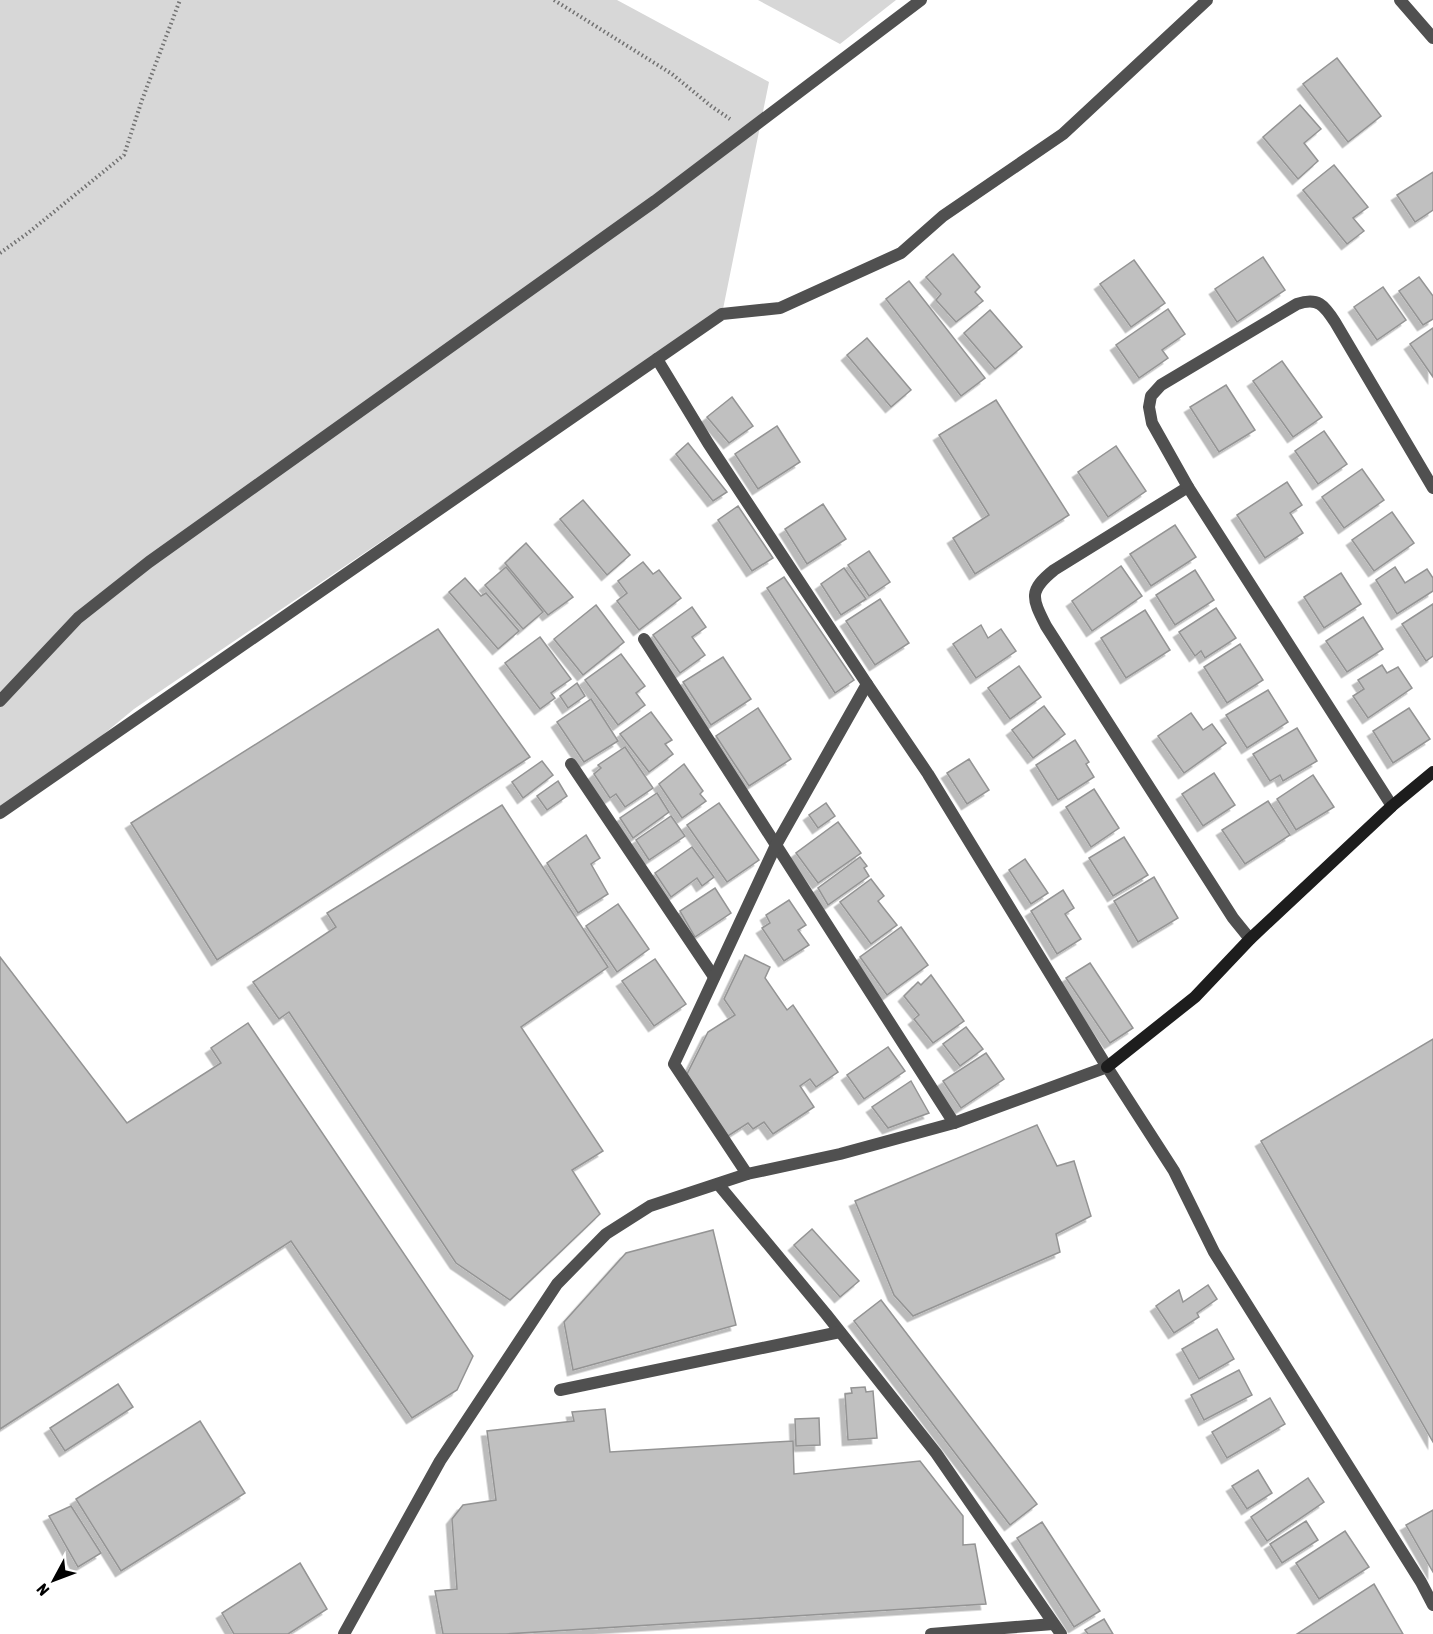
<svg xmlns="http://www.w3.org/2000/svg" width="1433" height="1634" viewBox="0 0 1433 1634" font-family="'Asap Condensed',sans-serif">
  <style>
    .green { fill: #d7d7d7 }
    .building { fill: #c0c0c0; stroke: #949494; stroke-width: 1.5; filter: url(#shadow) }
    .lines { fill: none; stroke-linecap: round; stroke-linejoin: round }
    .path { stroke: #727272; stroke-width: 4; stroke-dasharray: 1.5 3; stroke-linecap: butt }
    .lane { stroke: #505050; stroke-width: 12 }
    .street { stroke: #505050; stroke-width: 12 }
    .secondary { stroke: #1d1d1d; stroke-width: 12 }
  </style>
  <defs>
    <filter id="shadow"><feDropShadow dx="-5.5" dy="5.5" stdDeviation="0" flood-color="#0004"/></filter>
  </defs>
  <rect width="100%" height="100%" fill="#fff"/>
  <g class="green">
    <path d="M0,0H617L769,82L722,314L534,438L134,709L0,820Z"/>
    <path d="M758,0H896L840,44Z"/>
  </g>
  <g class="building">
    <path d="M1337,58L1381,116L1348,142L1303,84Z"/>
    <path d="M1300,105L1321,129L1304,143L1318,161L1298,179L1263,137Z"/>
    <path d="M1334,165L1368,207L1353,218L1364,231L1347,244L1303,190Z"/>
    <path d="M1433,172V210L1415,222L1397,195Z"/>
    <path d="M953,254L980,287L975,292L983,301L956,322L936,300L941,294L926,277Z"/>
    <path d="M1263,257L1285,290L1237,322L1215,289Z"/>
    <path d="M1134,260L1165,303L1131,327L1100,284Z"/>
    <path d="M1419,277L1433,296V319L1423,325L1399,291Z"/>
    <path d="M909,281L985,378L961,396L886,299Z"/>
    <path d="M1383,287L1406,320L1377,340L1354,307Z"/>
    <path d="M1168,309L1185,334L1162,350L1168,358L1139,378L1116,345Z"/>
    <path d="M990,310L1022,347L995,369L964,333Z"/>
    <path d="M1433,328V377L1410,344Z"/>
    <path d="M867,338L911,390L891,407L847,355Z"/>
    <path d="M1282,361L1322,417L1293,437L1253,381Z"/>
    <path d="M1226,385L1255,430L1219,452L1190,407Z"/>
    <path d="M732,397L753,426L729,443L707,417Z"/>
    <path d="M996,400L1069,515L975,574L953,538L989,515L939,435Z"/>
    <path d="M777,426L800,462L758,489L735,454Z"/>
    <path d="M1324,431L1347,464L1318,484L1295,451Z"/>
    <path d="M688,443L727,492L713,501L676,454Z"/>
    <path d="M1116,446L1146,491L1108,517L1078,472Z"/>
    <path d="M1362,469L1384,500L1344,528L1322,497Z"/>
    <path d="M1287,482L1302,505L1290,513L1303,533L1265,558L1237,515Z"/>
    <path d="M583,500L630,555L607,575L560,519Z"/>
    <path d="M823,504L846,539L807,564L785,529Z"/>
    <path d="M738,506L773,558L752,571L718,520Z"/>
    <path d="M1392,512L1414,543L1374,571L1352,540Z"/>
    <path d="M1175,525L1196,557L1151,586L1130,554Z"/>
    <path d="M526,543L573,597L548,615L505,563Z"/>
    <path d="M869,551L890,582L869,596L848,565Z"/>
    <path d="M643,562L653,574L659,570L681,598L639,630L617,601L627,593L618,581Z"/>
    <path d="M1121,566L1142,596L1092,631L1072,601Z"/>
    <path d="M506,567L543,612L523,629L485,585Z"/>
    <path d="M1395,567L1405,583L1427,569L1433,578V591L1397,614L1376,580Z"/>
    <path d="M844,568L866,599L841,615L821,584Z"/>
    <path d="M1195,570L1214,600L1175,625L1156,595Z"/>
    <path d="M1341,573L1361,604L1324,628L1304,597Z"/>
    <path d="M784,577L854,680L835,693L767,588Z"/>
    <path d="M465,578L481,596L486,593L519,631L498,649L449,592Z"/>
    <path d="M880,599L909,643L875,665L846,621Z"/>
    <path d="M1433,604V656L1426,661L1402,624Z"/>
    <path d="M596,605L624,642L583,675L554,639Z"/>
    <path d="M692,607L706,627L692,637L705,655L680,673L653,635Z"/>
    <path d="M1216,608L1236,638L1205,658L1201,651L1195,656L1179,632Z"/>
    <path d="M1145,610L1170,650L1126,678L1101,638Z"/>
    <path d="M1363,617L1383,649L1347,672L1326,641Z"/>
    <path d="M981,625L988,638L1001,629L1016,651L976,678L953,644Z"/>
    <path d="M438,629L530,757L217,960L131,823Z"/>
    <path d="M540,637L571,679L551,693L555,698L540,709L505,663Z"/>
    <path d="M1240,644L1263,680L1227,703L1204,667Z"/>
    <path d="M621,654L645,686L636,693L645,705L618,725L585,680Z"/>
    <path d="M723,657L751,699L711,725L683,682Z"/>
    <path d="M1382,665L1387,673L1398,667L1412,688L1368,718L1353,696L1364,689L1358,680Z"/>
    <path d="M1019,666L1041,697L1010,719L988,688Z"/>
    <path d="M577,683L585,696L568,708L560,696Z"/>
    <path d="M1268,690L1288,722L1247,748L1226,715Z"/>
    <path d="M591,699L618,741L584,762L557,722Z"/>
    <path d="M1044,706L1065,734L1033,758L1012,730Z"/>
    <path d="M758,708L791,759L749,786L716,736Z"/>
    <path d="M1409,708L1430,739L1393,763L1373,731Z"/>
    <path d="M651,712L672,740L665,744L673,754L649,772L620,734Z"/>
    <path d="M1191,713L1203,730L1212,724L1226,743L1184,773L1158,736Z"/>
    <path d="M1297,728L1317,761L1283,781L1280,775L1270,781L1253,754Z"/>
    <path d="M1075,740L1089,762L1086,764L1094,777L1058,800L1036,765Z"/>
    <path d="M625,747L653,788L625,807L616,794L610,798L594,774L601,768L598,765Z"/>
    <path d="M969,759L989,790L967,804L947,773Z"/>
    <path d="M542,761L553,775L523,798L512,782Z"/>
    <path d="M684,764L703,791L700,794L706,801L682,818L659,784Z"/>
    <path d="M1214,773L1235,805L1203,826L1182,794Z"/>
    <path d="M1313,775L1334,807L1296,830L1277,799Z"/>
    <path d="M558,781L567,796L547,810L537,796Z"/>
    <path d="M1094,789L1119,828L1091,847L1066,807Z"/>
    <path d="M657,793L669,812L633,838L620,818Z"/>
    <path d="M1268,801L1290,835L1245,864L1222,830Z"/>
    <path d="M719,803L759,860L727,882L687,825Z"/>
    <path d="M826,803L835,816L818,828L809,815Z"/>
    <path d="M502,805L608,967L521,1027L603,1151L572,1170L600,1214L510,1300L456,1263L289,1012L279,1019L253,982L336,927L327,913Z"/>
    <path d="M671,816L685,836L649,860L636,840Z"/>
    <path d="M838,822L861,853L818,883L796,853Z"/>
    <path d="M586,835L600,858L591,864L608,894L578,913L547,863Z"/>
    <path d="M1124,837L1148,875L1113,896L1089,858Z"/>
    <path d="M692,847L714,877L702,886L697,878L671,897L655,873Z"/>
    <path d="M860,857L867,866L864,868L869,876L828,905L818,888Z"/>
    <path d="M1025,859L1048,893L1031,904L1009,870Z"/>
    <path d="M1154,877L1178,918L1138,942L1114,901Z"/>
    <path d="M871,879L884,896L878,901L897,925L871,944L840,902Z"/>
    <path d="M715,888L731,913L695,937L680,911Z"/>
    <path d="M1063,890L1074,908L1065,914L1081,939L1057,954L1031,911Z"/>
    <path d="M789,900L806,925L798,930L809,945L784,961L762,928L770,923L766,915Z"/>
    <path d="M618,904L649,949L617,972L586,926Z"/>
    <path d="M901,927L928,965L887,995L860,957Z"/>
    <path d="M745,955L770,967L765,978L787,1010L793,1005L838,1072L816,1087L810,1079L800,1086L814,1107L773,1134L764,1122L753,1129L748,1123L728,1136L687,1074L708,1032L735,1015L724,999Z"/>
    <path d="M0,957L127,1123L221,1063L211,1048L248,1023L473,1356L457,1390L412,1418L291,1241L0,1429Z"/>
    <path d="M655,959L686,1004L654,1026L622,981Z"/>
    <path d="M1090,963L1133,1028L1110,1043L1066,978Z"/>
    <path d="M931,975L964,1021L933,1043L914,1019L919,1015L904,996L918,982L921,985Z"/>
    <path d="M966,1027L983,1049L960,1066L943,1044Z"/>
    <path d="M1433,1039V1442L1261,1141Z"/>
    <path d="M888,1047L905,1071L864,1099L847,1075Z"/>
    <path d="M986,1053L1004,1079L961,1108L943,1081Z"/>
    <path d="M911,1081L929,1113L888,1128L872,1107Z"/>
    <path d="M1037,1125L1057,1166L1074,1161L1091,1216L1056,1234L1060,1252L913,1316L894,1295L855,1201Z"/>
    <path d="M812,1229L859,1281L840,1297L794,1245Z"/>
    <path d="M713,1230L736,1325L573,1370L564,1322L626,1253Z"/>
    <path d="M1208,1285L1217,1299L1197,1313L1199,1317L1174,1333L1156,1306L1179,1290L1183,1302Z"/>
    <path d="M881,1300L1037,1504L1010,1525L854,1321Z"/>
    <path d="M1217,1329L1234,1359L1199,1379L1182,1349Z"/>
    <path d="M1239,1370L1252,1395L1204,1420L1191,1395Z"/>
    <path d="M118,1384L133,1407L65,1451L50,1428Z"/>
    <path d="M865,1387L866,1392L873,1391L877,1438L848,1440L845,1394L852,1393L851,1388Z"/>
    <path d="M1270,1398L1285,1424L1227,1458L1212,1432Z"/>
    <path d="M605,1409L610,1452L793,1441L794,1474L920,1461L963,1516V1545L975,1544L986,1604L506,1634H443L435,1591L457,1589L452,1519L463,1505L496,1500L487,1431L574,1421L572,1412Z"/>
    <path d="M819,1418L820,1445L796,1446L795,1419Z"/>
    <path d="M200,1421L245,1493L121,1571L76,1499Z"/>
    <path d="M1258,1470L1272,1493L1247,1509L1232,1486Z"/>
    <path d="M1308,1478L1324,1502L1267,1541L1251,1517Z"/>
    <path d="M71,1506L101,1553L78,1567L49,1516Z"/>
    <path d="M1433,1510V1572L1406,1525Z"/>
    <path d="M1306,1521L1318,1540L1282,1563L1270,1544Z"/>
    <path d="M1042,1522L1100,1611L1074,1627L1017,1538Z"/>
    <path d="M1345,1531L1369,1567L1319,1599L1296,1563Z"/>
    <path d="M300,1563L327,1609L288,1634H234L222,1613Z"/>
    <path d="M1374,1584L1403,1634H1297Z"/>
    <path d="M1104,1619L1113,1634H1088L1085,1630Z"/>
  </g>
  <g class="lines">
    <g class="path">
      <path d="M554,0L672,74L711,106L730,119"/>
      <path d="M0,253L28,233L124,155L142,100L180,0"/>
    </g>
    <g class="lane">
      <path d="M0,701L78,618L149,562L655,201L921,0"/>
      <path d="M718,1184L826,1314L936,1453L1061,1634"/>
      <path d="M560,1390L840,1332"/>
      <path d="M931,1634L1053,1624"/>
    </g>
    <g class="street">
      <path d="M1400,0L1433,38"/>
      <path d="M657,359L708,443L867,684L928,774L1107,1067L1174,1171L1214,1252L1421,1582L1433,1605"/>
      <path d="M1188,487L1054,570C1028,591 1032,598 1046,626L1233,918L1250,939"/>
      <path d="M644,639L954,1123"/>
      <path d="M571,764L714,977"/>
      <path d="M1392,806L1188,487L1152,423L1149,407L1151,396L1161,385L1297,304C1318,297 1324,305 1335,322L1433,488"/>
      <path d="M0,813L722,314L780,308L901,253L943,216L1063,134L1207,0"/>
      <path d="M747,1174L674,1064L776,845L867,684"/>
      <path d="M344,1634L440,1461L557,1284L606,1234L650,1206L747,1174L840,1154L954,1123L1107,1067"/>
    </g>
    <path class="secondary" d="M1107,1067L1195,997L1250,939L1392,806L1433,772"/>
  </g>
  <g transform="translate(54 1580) rotate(229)" stroke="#ffffff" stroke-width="4.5" paint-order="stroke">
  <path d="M0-4.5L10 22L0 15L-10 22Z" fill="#000000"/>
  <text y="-9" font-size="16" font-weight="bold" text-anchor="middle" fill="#000000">N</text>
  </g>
</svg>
